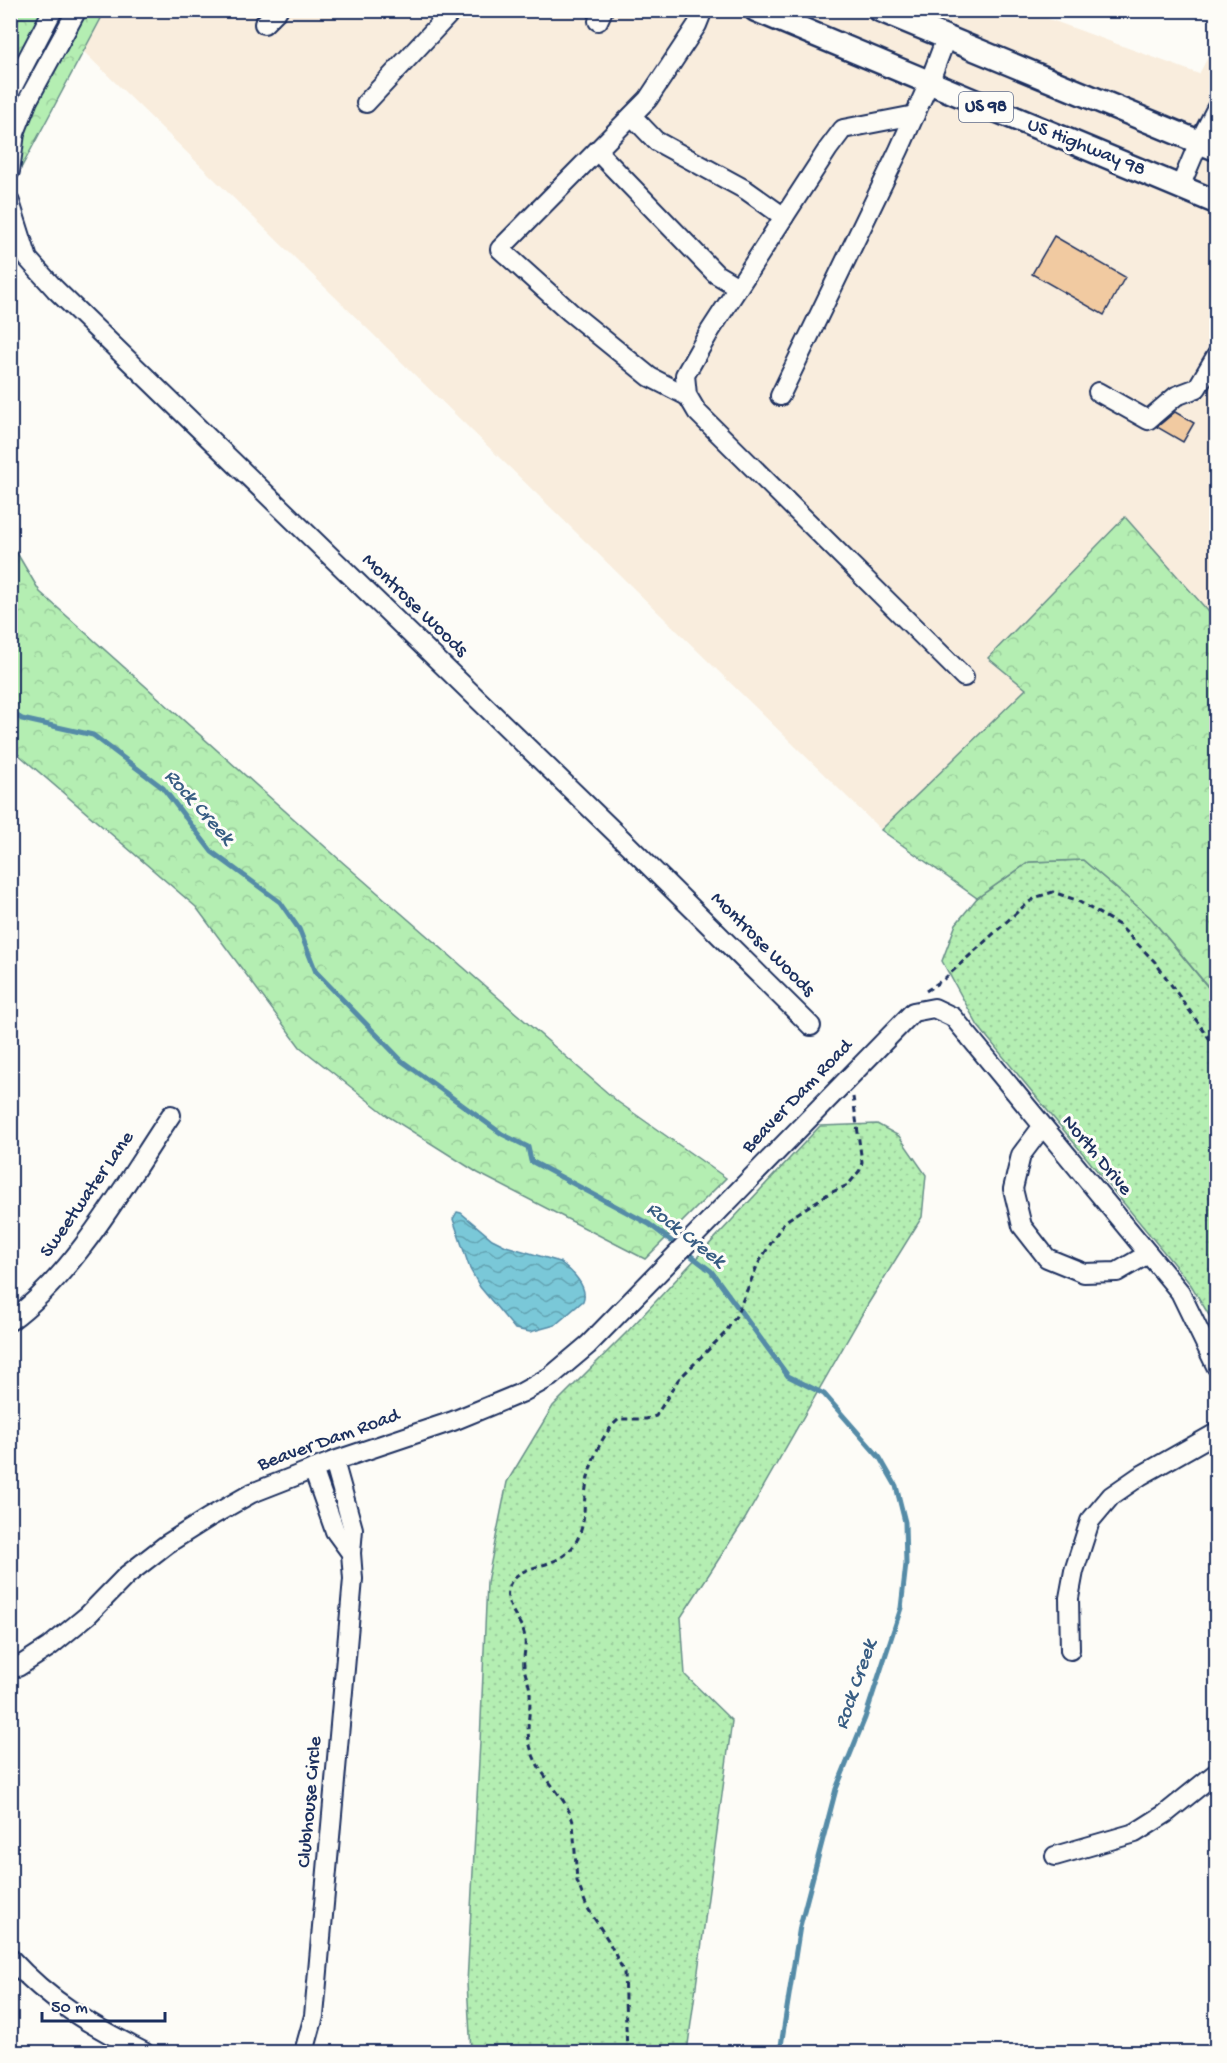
<svg xmlns="http://www.w3.org/2000/svg" width="1227" height="2063" viewBox="0 0 1227 2063" font-family="'Gochi Hand',sans-serif">
  <style>
    .built { fill: #f9eddd }
    .grass { fill: url(#grass-dots); stroke: #688e88; stroke-width: 1.5 }
    .forest { fill: url(#forest-crowns); stroke: #688e88; stroke-width: 1.5 }
    .water { fill: url(#water-waves); stroke: #548ba7; stroke-width: 1.5 }
    .lines { fill: none; stroke-linecap: round; stroke-linejoin: round }
    .stream { stroke: #548ba7; stroke-width: 5 }
    .building { fill: #f1caa1; stroke: #1b2f5e; stroke-width: 1.5 }
    .minor-casing { stroke: #1b2f5e; stroke-width: 22 }
    .major-casing { stroke: #1b2f5e; stroke-width: 27 }
    .path { stroke: #1b2f5e; stroke-width: 3; stroke-dasharray: 6 4.5; stroke-linecap: butt }
    .minor { stroke: #fdfcf7; stroke-width: 18 }
    .major { stroke: #fdfcf7; stroke-width: 22 }
    .labels { text-anchor: middle; dominant-baseline: central; stroke-width: 6; stroke-linejoin: round; paint-order: stroke }
    .shield { fill: #fdfcf7; stroke: #5f6c8c; stroke-width: 1.5 }
    .shield-label { font-size: 18px; font-weight: bold; fill: #1b2f5e }
    .street-label { font-size: 20px; fill: #1b2f5e; stroke: #fdfcf7 }
    .water-label { font-size: 21px; font-style: italic; fill: #385d83; stroke: #fdfcf7 }
  </style>
  <defs>
    <pattern id="grass-dots" width="8" height="8" patternUnits="userSpaceOnUse" patternTransform="scale(1.5)"><rect width="8" height="8" fill="#b4eeb2"/><path d="M2 2h.1M6 6h.1" fill="none" stroke="#9acc9c" stroke-width="1.8" stroke-linecap="round"/></pattern>
    <pattern id="forest-crowns" width="20" height="18" patternUnits="userSpaceOnUse" patternTransform="scale(1.5)"><rect width="20" height="18" fill="#b4eeb2"/><path d="M2 6a3 3 0 1 1 6 0M12 15a3 3 0 1 1 6 0" fill="none" stroke="#9acc9c"/></pattern>
    <pattern id="water-waves" width="16" height="10" patternUnits="userSpaceOnUse" patternTransform="scale(1.5)"><rect width="16" height="10" fill="#7ac8d8"/><path d="M0 5q4-4 8 0t8 0" fill="none" stroke="#63a3b2"/></pattern>
  </defs>
  <rect width="100%" height="100%" fill="#fdfcf7"/>
  <filter id="ink" filterUnits="userSpaceOnUse"><feTurbulence type="fractalNoise" baseFrequency=".0167" numOctaves="2"/><feDisplacementMap in="SourceGraphic" scale="12" xChannelSelector="R" yChannelSelector="G"/><feConvolveMatrix kernelMatrix="1 2 1 2 8 2 1 2 1" color-interpolation-filters="sRGB"/></filter>
  <g filter="url(#ink)">
    <path class="built" d="M105,10L1027,11L1199,74L1216,42V620L1125,517L988,659L1026,689L881,830L83,51Z"/>
    <g class="grass">
      <path d="M1083,860L1150,917L1216,997V1327L1191,1285L978,1026L942,961L956,924L977,898L1029,862Z"/>
      <path d="M877,1124L899,1136L926,1175L922,1217L868,1304L745,1519L681,1617L685,1675L732,1721L687,2052H471L467,1983L480,1742L487,1582L507,1482L553,1406L628,1331L820,1126Z"/>
    </g>
    <g class="forest">
      <path d="M11,11H105L11,187Z"/>
      <path d="M1125,517L1216,620V996L1150,917L1083,860L1029,862L977,898L881,830L1026,689L988,658Z"/>
      <path d="M11,543L40,592L340,860L618,1102L726,1178L645,1259L478,1173L389,1117L300,1047L196,907L11,748Z"/>
    </g>
    <path class="water" d="M457,1212L461,1213L492,1239L506,1246L560,1262C571,1270 589,1287 583,1301L555,1325L530,1332L515,1329L480,1287L470,1269L453,1219Z"/>
    <g class="lines">
      <path class="stream" d="M10,712L22,719L93,735L163,788L212,852L280,902L299,929L316,972L402,1061L502,1134L528,1147L531,1161L649,1224L711,1271L788,1376L824,1394L880,1458L896,1486L905,1522L906,1564L901,1608L865,1718L836,1789L800,1926L780,2052"/>
    </g>
    <g class="building">
      <path d="M1054,236L1125,277L1104,315L1032,274Z"/>
      <path d="M1175,412L1194,423L1183,442L1157,427Z"/>
    </g>
    <g class="lines">
      <g class="minor-casing">
        <g id="minor">
          <path d="M598,21L603,10"/>
          <path d="M264,24L278,10"/>
          <path d="M10,92L53,10"/>
          <path d="M366,103L453,10"/>
          <path d="M915,115L843,129L828,149L710,331L685,375L687,395L697,412L964,677"/>
          <path d="M632,116L656,141L746,190L784,217"/>
          <path d="M597,151L716,274L738,287"/>
          <path d="M10,171L15,133L28,100L77,10"/>
          <path d="M1180,187L1199,142L1216,109"/>
          <path d="M10,202L28,259L55,289L627,844L811,1026"/>
          <path d="M1098,392L1148,420L1176,396L1197,388L1216,356"/>
          <path d="M687,396L650,377L570,312L500,249L648,99L697,25L703,10"/>
          <path d="M780,396L899,150L929,83L946,38"/>
          <path d="M1042,1127L1021,1155L1013,1189L1022,1226L1047,1258L1084,1273L1117,1272L1148,1254"/>
          <path d="M10,1321C75,1274 126,1182 171,1115"/>
          <path d="M313,1469L335,1531L351,1553"/>
          <path d="M1070,1650L1069,1598L1074,1571L1090,1521L1111,1496L1140,1476L1216,1433"/>
          <path d="M18,1667L49,1647L88,1615L127,1575L167,1544L208,1518L252,1493L334,1461L453,1421L521,1393L550,1377L588,1345L913,1012L934,1008L953,1017L1180,1292L1216,1366"/>
          <path d="M1055,1856L1135,1833L1165,1814L1216,1773"/>
          <path d="M10,1958C50,2002 92,2026 144,2052"/>
          <path d="M304,2052L314,2016L353,1579L351,1553L353,1529L334,1461"/>
        </g>
      </g>
      <g class="major-casing">
        <g id="major">
          <path d="M756,10L1216,202"/>
          <path d="M880,10L1216,149"/>
        </g>
      </g>
      <g class="path">
        <path d="M926,991L944,979L1026,904L1037,897L1053,892L1076,900L1119,925L1155,962L1216,1048"/>
        <path d="M627,2052L624,1972L608,1940L587,1907L577,1881L573,1822C566,1795 541,1779 532,1752C524,1729 531,1716 530,1693C530,1684 525,1676 524,1667C523,1658 526,1648 525,1639C524,1620 500,1605 510,1584C522,1559 566,1574 580,1533C586,1516 583,1505 586,1488C589,1466 601,1434 619,1419H646L656,1416L678,1380L725,1333L736,1316L758,1264L784,1222L828,1194L848,1185L860,1170L862,1162L853,1097"/>
      </g>
      <use href="#minor" class="minor"/>
      <use href="#major" class="major"/>
    </g>
  </g>
  <g class="labels">
    <rect class="shield" x="959" y="92" width="54" height="30" rx="4.5"/>
    <g class="shield-label">
      <text x="986" y="107">US 98</text>
    </g>
    <g class="street-label">
      <text transform="translate(1086 148) rotate(22)">US Highway 98</text>
      <text transform="translate(414 606) rotate(44)">Montrose Woods</text>
      <text transform="translate(762 945) rotate(45)">Montrose Woods</text>
      <text transform="translate(798 1097) rotate(-46)">Beaver Dam Road</text>
      <text transform="translate(1096 1156) rotate(50)">North Drive</text>
      <text transform="translate(88 1195) rotate(-55)">Sweetwater Lane</text>
      <text transform="translate(329 1441) rotate(-20)">Beaver Dam Road</text>
      <text transform="translate(311 1802) rotate(-85)">Clubhouse Circle</text>
    </g>
    <g class="water-label">
      <text transform="translate(198 808) rotate(48)">Rock Creek</text>
      <text transform="translate(685 1236) rotate(38)">Rock Creek</text>
      <text transform="translate(857 1685) rotate(-71)">Rock Creek</text>
    </g>
  </g>
  <rect width="1227" height="2063" fill="none" stroke="#fdfcf7" stroke-width="36"/>
  <rect x="18" y="18" width="1191" height="2027" fill="none" stroke="#1b2f5e" stroke-width="2" filter="url(#ink)"/>
  <path d="M42 2012v9h123v-9" fill="none" stroke="#1b2f5e" stroke-width="3"/>
  <text x="51" y="2012" font-size="18" fill="#1b2f5e" stroke="#fdfcf7" stroke-width="4.5" paint-order="stroke">50 m</text>
</svg>
